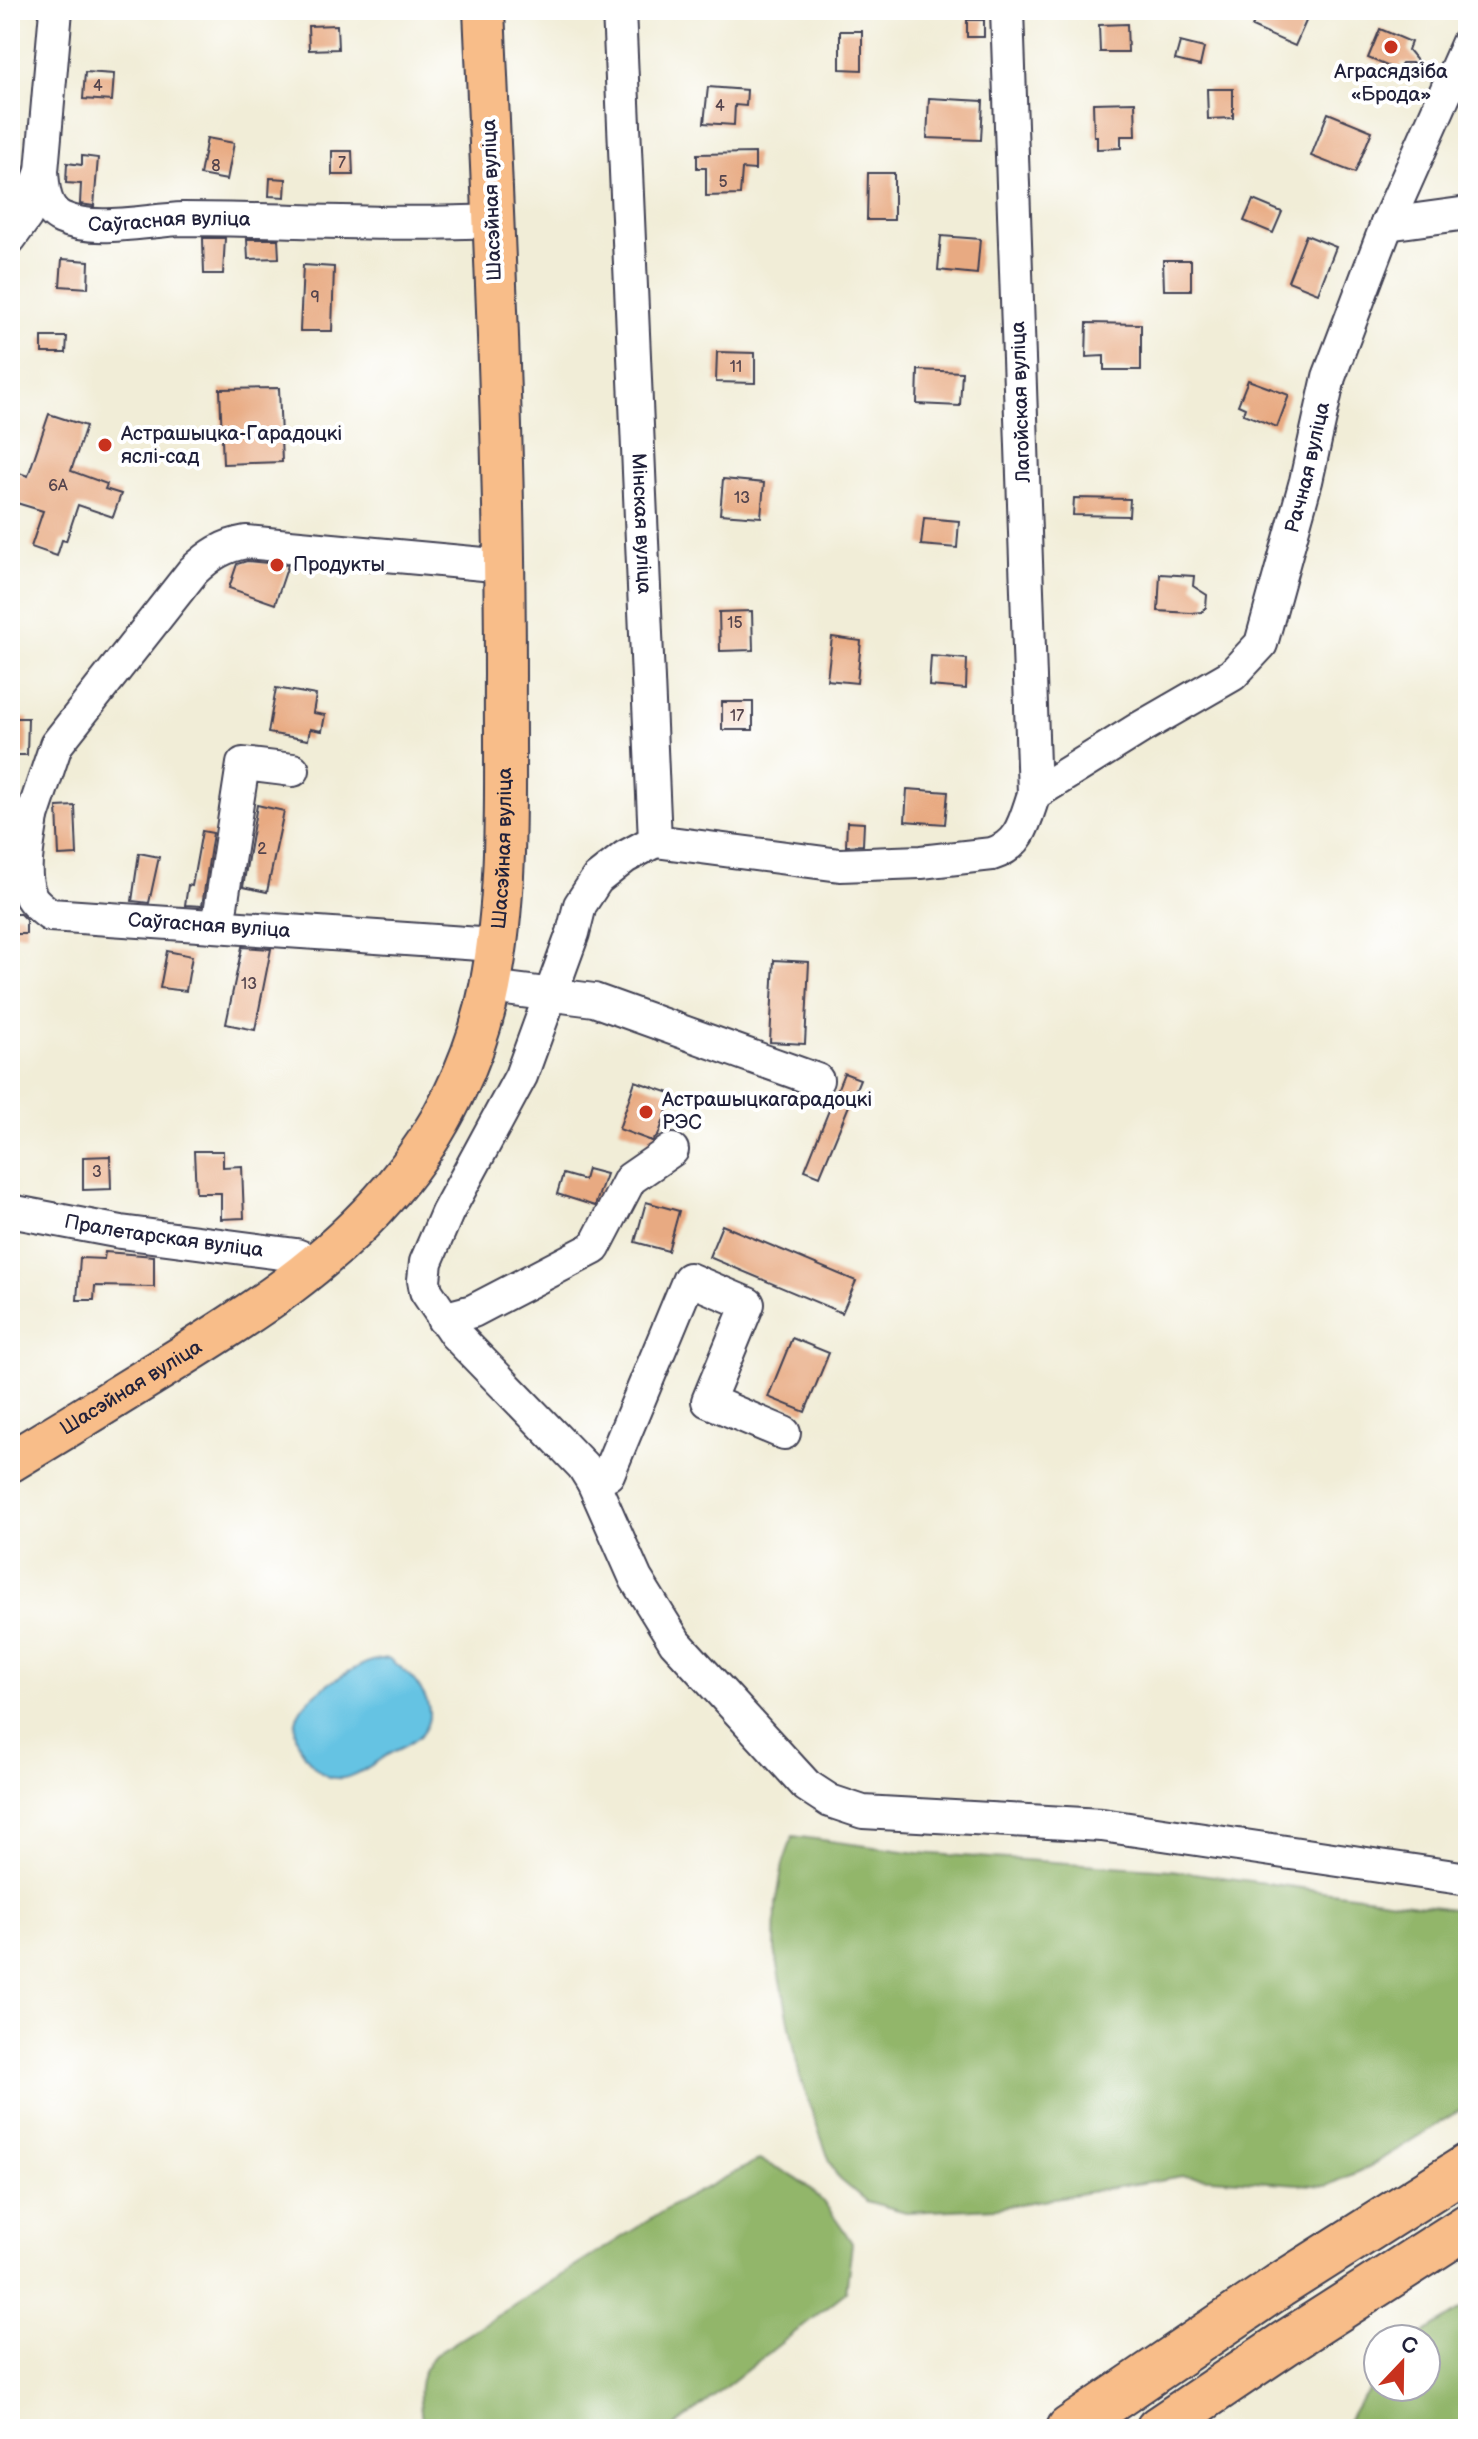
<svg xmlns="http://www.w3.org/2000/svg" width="1478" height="2439" viewBox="0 0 1478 2439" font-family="'Balsamiq Sans',sans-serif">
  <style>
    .forest { fill: #92b66a; stroke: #5a6c52; stroke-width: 2 }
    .water { fill: #65c3e3; stroke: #44728f; stroke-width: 2 }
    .building { fill: #e8aa82 }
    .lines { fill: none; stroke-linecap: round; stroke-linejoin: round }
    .minor-casing { stroke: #414052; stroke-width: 36 }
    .major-casing { stroke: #414052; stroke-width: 44 }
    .highway-casing { stroke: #414052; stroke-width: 48 }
    .minor { stroke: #fff; stroke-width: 32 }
    .major { stroke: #f8bd89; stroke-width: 40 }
    .highway { stroke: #f8bd89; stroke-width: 44 }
    .poi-dot { fill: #c8321e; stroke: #fff; stroke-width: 3 }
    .labels { text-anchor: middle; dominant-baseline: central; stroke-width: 8; stroke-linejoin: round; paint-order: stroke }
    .number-label { font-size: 16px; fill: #54444d }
    .poi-label { font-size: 20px; fill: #22223b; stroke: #fff; text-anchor: start }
    .street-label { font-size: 20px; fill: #22223b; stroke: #fff }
  </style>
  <rect width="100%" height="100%" fill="#fff"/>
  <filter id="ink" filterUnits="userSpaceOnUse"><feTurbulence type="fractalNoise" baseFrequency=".0125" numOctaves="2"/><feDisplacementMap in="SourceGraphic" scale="16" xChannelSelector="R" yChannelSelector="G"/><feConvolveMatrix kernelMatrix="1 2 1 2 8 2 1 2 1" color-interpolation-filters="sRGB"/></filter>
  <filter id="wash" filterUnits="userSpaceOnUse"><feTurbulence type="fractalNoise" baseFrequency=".006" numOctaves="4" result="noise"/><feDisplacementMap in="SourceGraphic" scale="32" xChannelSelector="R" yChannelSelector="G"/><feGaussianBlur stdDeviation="1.8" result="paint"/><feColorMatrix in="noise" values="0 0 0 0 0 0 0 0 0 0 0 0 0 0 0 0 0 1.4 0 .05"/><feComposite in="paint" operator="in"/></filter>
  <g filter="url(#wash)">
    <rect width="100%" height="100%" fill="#f1edd7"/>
    <g class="forest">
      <path d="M793,1836L918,1853L1171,1870L1468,1911V2105L1370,2166L1327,2186L1182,2176L996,2208L906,2212L866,2201L837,2177L827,2154L800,2077L775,1950L776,1905L783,1864Z"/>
      <path d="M759,2160C809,2180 824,2198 852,2243L846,2292L672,2429H423C420,2398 413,2379 435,2355L676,2203Z"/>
      <path d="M1468,2305V2429H1341L1378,2377V2387H1426V2339H1414Z"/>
    </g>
    <path class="water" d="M388,1658C409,1672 443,1704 423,1732C416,1742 398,1749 387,1755C369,1766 348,1785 327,1776C317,1772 311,1763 305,1755C278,1717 312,1693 343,1675C358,1667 370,1659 388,1658Z"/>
    <g id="blocks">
      <g class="building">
        <path d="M1260,10H1311L1295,46L1252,27Z"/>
        <rect x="967" y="20" width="17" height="17"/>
        <path d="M1127,24L1128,52H1100L1099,25Z"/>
        <path d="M337,25L338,49L309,50L308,26Z"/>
        <path d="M1380,29L1411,42L1408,50L1419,63H1402L1399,71L1368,58Z"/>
        <path d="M840,31H862V70L840,69Z"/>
        <path d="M1180,42L1204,48L1200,66L1175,60Z"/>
        <path d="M85,72L114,74L112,101L83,99Z"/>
        <path d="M708,87L747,90L746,106L735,105L734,125L704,123Z"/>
        <path d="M1207,89H1233V118L1208,119Z"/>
        <path d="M929,98L983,101L981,140L927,138Z"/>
        <path d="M1135,102L1136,136H1121V148L1097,149V136H1094L1093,103Z"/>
        <path d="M1328,113L1372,131L1355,173L1311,156Z"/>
        <path d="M207,138L234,143L227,180L200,175Z"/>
        <path d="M332,151H352L353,175H332Z"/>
        <path d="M755,153V170L742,169L740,195L706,196V168H697V154Z"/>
        <path d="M82,156L98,158L94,206L80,204L81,184L66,183L67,163L82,165Z"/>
        <path d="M868,173H894V220H867Z"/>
        <path d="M270,178L286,179L285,197L269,196Z"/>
        <path d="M1253,200L1282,212L1273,233L1244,221Z"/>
        <path d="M1306,235L1336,247L1318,293L1288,281Z"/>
        <path d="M941,236L980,239L977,274L938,270Z"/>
        <path d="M203,238H225L223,274H204Z"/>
        <path d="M247,239H278L279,258L248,259Z"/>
        <path d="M62,259L89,261L88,288L60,286Z"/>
        <path d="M1163,260H1191V290H1164Z"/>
        <path d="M303,265L334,267L332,331H300Z"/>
        <path d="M1087,323L1141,324V370H1104V356L1086,357Z"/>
        <path d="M42,337H67L66,353H42Z"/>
        <path d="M717,352L755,353V383L716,382Z"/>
        <path d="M918,370L962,372L960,406L917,404Z"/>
        <path d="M1248,380L1289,395L1277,427L1243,414L1245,408L1238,405Z"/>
        <path d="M279,388L282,462L223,464L220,389Z"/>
        <path d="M49,414L86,426L71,471L107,484L105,489L121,494L113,517L78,505L66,541L62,540L57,556L31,547L43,511L10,501V470L28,476Z"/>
        <path d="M723,479L764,483L761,517L720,514Z"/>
        <path d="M1074,498L1130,499L1129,516L1073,515Z"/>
        <path d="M924,518L959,521L957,548L921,545Z"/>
        <path d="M247,561L288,565L275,604L229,588L237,564Z"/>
        <path d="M1160,574L1194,576L1193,586L1207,595L1206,607L1202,612L1191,613L1158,611Z"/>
        <path d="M752,611L753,650L720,651L719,612Z"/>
        <path d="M832,637L861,641L857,683L827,680Z"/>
        <path d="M931,656L967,659L966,689L929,686Z"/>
        <path d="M276,688L316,695L313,713L325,715L322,731L310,729L308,740L268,733Z"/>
        <rect x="722" y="702" width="31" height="28"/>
        <path d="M10,718H28L27,755H10Z"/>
        <path d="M907,789L948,792L945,824L905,821Z"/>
        <path d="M257,805L284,811L267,892L243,887Z"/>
        <path d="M75,806L77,855L59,856L57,807Z"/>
        <path d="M847,822L864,823L863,845L846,846Z"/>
        <path d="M202,831L213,833L202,906L185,905L188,885L192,886Z"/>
        <path d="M139,853L159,857L149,903L132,901Z"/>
        <path d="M10,914H20L26,920V934H10Z"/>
        <path d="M242,947L271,949L255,1030L226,1024Z"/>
        <path d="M167,951L192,956L186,991L160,988Z"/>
        <path d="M774,960L809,962L805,1044L770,1042Z"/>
        <path d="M844,1073L860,1079L820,1176L805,1170Z"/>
        <path d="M635,1081L673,1094L658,1136L652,1141L619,1129Z"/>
        <path d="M194,1151H223V1167L242,1166L244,1218L221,1219V1193H196Z"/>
        <path d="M110,1156L111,1189L83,1190V1157Z"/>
        <path d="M587,1169L606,1174L595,1206L557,1194L563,1174L584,1180Z"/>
        <path d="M646,1202L679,1211L668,1251L635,1242Z"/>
        <path d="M722,1225L856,1281L842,1313L709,1257Z"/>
        <path d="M105,1252L154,1256V1287L95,1286L94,1300H77L80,1258L104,1259Z"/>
        <path d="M792,1338L829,1353L805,1412L768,1397Z"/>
      </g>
    </g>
  </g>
  <g filter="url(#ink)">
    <use href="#blocks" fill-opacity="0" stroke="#414052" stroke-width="2"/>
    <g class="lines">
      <g class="minor-casing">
        <g id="minor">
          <path id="s1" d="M56,10L42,171C43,187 44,210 62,218C95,233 147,220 183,219C286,219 390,226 494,221"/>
          <path id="s2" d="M619,10L655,841"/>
          <path d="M1387,224L1468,213"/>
          <path d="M10,238L26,216L42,171"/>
          <path id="s3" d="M1034,794L1140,728L1232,675L1261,644L1306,481L1329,377L1387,224L1468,42"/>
          <path id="s4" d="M13,815L32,817C29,840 20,874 31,897C35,904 44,910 50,915L495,945"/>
          <path d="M32,817L56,745L193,571C210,555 223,546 246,542L505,566"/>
          <path d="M655,841L625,857L597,879L580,905L573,933L521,1076L447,1213L426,1262L424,1280L426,1291L455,1334L583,1466L593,1482L636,1579L675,1642L807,1786L830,1801L863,1812L1102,1825L1468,1879"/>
          <path d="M655,841L840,865L921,862L992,854C1021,845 1025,820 1034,794L1007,10"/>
          <path d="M218,926L243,764L293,770"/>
          <path d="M490,987L594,1000L817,1080"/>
          <path id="s5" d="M10,1211L121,1232L296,1255L319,1264"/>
          <path d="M443,1319L473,1311L594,1248L630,1179L672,1150"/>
          <path d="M593,1482L608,1474L689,1279L748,1304L708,1401L784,1433"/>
        </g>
      </g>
      <g class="major-casing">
        <g id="major">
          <path id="s6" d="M10,1462C63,1430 115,1398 168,1365C252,1313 327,1266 392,1189C440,1133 476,1060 490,987C510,885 504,778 505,675C505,454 494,232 484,10"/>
        </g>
      </g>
      <g class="highway-casing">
        <g id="highway">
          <path d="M1069,2429L1279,2286L1468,2166"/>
          <path d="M1158,2429L1284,2344L1468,2226"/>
        </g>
      </g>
      <use href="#minor" class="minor"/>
      <use href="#major" class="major"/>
      <use href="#highway" class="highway"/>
    </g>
  </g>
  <g class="poi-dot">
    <circle cx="1391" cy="47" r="8"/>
    <circle cx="105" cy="445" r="8"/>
    <circle cx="277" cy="565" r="8"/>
    <circle cx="646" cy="1112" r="8"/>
  </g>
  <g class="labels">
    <g class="number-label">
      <text x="98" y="86">4</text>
      <text x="720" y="106">4</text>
      <text x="342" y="163">7</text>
      <text x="216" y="166">8</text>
      <text x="723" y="182">5</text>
      <text x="315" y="297">9</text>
      <text x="736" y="367">11</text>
      <text x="58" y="486">6А</text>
      <text x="742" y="498">13</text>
      <text x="735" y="623">15</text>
      <text x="737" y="716">17</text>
      <text x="262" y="849">2</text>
      <text x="249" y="984">13</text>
      <text x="97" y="1172">3</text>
    </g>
    <g class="poi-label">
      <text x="1391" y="72" text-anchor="middle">Аграсядзіба<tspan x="1391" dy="23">«Брода»</tspan></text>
      <text x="121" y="434">Астрашыцка-Гарадоцкі<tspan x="121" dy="23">яслі-сад</tspan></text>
      <text x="293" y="565">Продукты</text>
      <text x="662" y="1100">Астрашыцкагарадоцкі<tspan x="662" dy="23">РЭС</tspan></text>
    </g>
    <g class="street-label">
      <text transform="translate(492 200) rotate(-92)">Шасэйная вуліца</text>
      <text stroke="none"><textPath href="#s1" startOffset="324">Саўгасная вуліца</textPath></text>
      <text transform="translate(1021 402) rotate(-92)">Лагойская вуліца</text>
      <text stroke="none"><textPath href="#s3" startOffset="456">Рачная вуліца</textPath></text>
      <text stroke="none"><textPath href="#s2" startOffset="514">Мінская вуліца</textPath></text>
      <text stroke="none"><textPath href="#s6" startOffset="838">Шасэйная вуліца</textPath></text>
      <text stroke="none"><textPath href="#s4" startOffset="286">Саўгасная вуліца</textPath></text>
      <text stroke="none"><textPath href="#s5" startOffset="156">Пралетарская вуліца</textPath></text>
      <text stroke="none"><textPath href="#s6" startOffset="142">Шасэйная вуліца</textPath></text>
    </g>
  </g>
  <rect width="1478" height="2439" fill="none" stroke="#fff" stroke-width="40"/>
  <g transform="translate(1402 2363) rotate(22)"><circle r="38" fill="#ffffff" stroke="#a7a7b1" stroke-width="2"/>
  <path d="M0-6L14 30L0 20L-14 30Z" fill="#c8321e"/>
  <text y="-12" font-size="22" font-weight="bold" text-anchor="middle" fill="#22223b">С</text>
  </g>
</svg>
